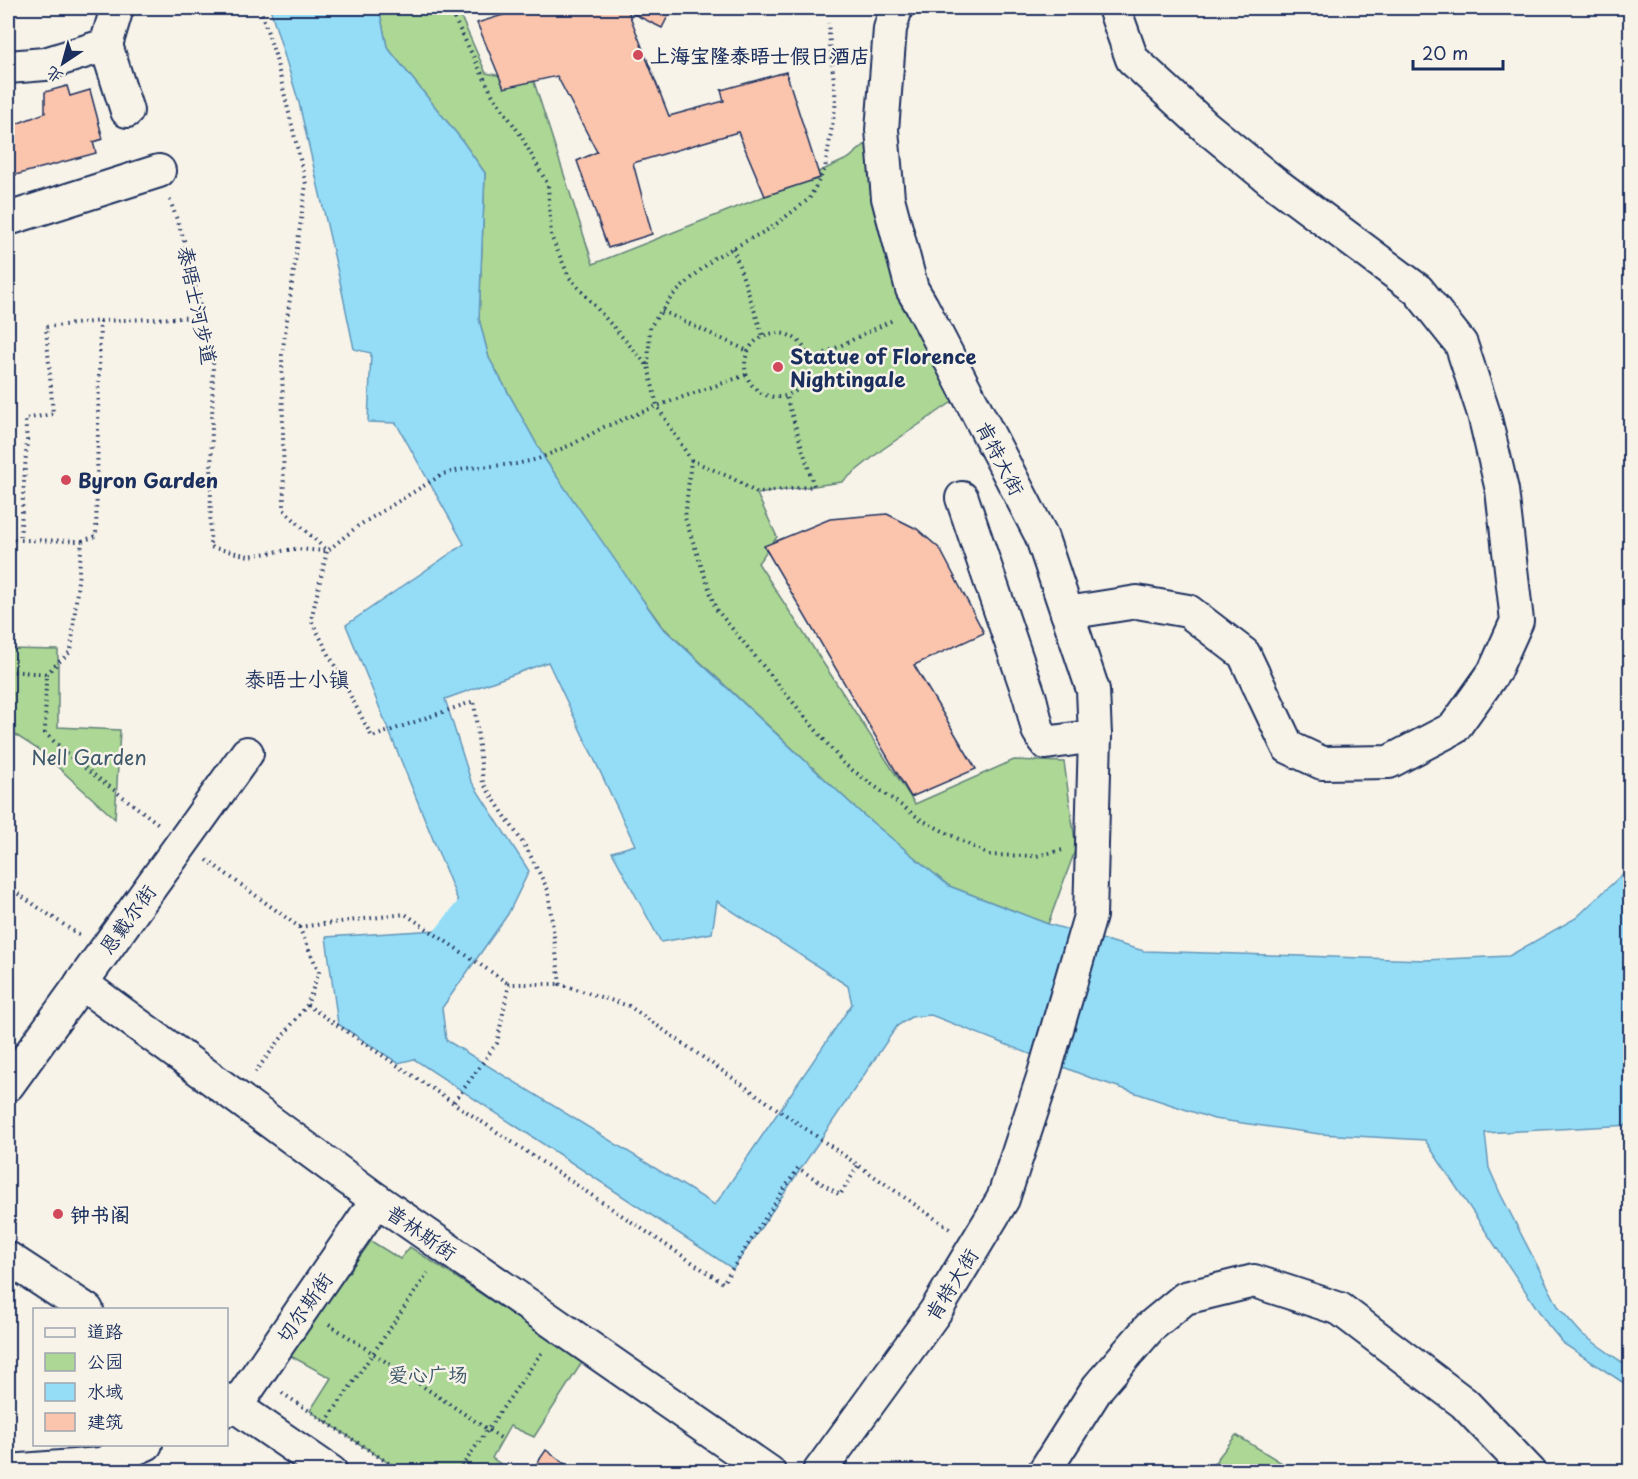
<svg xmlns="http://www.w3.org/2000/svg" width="1638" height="1479" viewBox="0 0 1638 1479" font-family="'Playpen Sans','LXGW WenKai TC',sans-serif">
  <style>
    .green { fill: #acd795; stroke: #64837a; stroke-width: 1.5 }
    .water { fill: #95ddf7; stroke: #6497ba; stroke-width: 1.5; fill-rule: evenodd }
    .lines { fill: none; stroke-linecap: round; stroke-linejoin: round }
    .canal { stroke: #95ddf7; stroke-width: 32 }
    .building { fill: #fbc5ad; stroke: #1b2f5e; stroke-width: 1.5 }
    .minor-casing { stroke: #1b2f5e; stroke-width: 36 }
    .path { stroke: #1b2f5e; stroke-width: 4; stroke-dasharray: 1.5 4.5; stroke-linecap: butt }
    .minor { stroke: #f7f3e8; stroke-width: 32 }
    .poi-dot { fill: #d1495b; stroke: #f7f3e8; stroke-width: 2 }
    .labels { text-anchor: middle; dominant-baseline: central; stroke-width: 5; stroke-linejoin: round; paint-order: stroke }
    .poi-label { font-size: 20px; font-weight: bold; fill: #1b2f5e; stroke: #f7f3e8; text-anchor: start }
    .street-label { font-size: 20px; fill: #1b2f5e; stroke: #f7f3e8 }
    .park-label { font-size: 20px; fill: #3f596c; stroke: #f7f3e8 }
    .neighbourhood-label { font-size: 21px; fill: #1b2f5e; stroke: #f7f3e8 }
  </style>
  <rect width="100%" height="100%" fill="#f7f3e8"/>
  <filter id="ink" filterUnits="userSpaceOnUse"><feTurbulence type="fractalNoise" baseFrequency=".0167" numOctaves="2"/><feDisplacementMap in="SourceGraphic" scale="12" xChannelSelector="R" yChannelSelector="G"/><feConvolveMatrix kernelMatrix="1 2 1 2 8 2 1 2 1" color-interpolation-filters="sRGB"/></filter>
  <g filter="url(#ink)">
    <g class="green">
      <path d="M379,8H457L486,73L534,82L593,264L760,198L825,169L849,158L882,130L888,198L967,392L883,449L842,482L757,494L777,537L758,563L915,804L1014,760L1064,762L1076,848L1048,924L949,886L861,813L662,626L620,569L546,461L489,358L479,319L485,173L461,139L387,47Z"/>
      <path d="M8,649L58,650V727L120,730L115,819L39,750L8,730Z"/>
      <path d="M371,1241L400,1259L410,1247L583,1361L534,1437L510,1426L492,1458L511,1471L402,1472L310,1411L331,1378L289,1355Z"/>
      <path d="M1236,1435L1295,1471H1208Z"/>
    </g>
    <path class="water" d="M270,8H379L387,47L461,139L485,173L479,319L489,358L546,461L661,626L861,813L949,886L1048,924L1144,951L1425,960L1509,956L1576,918L1630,867V1125L1485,1133L1489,1168L1500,1193L1559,1308L1582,1334L1630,1368V1387L1564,1344L1548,1325L1425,1140L1320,1134L1214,1119L1091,1078L931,1015L911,1017L897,1026L733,1269L414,1059L398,1063L338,1024L326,937L469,928L346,625L464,544L396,423L368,422L371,353L354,349L339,277L299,103ZM548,662L635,845L612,852L661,942L712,933L717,901L848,986L852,1004L715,1205L446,1040L442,1008L508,914L529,871L471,781L445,699Z"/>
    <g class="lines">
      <path class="canal" d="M429,964L491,885"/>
    </g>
    <g class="building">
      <path d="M526,8H672L662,28L628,11L669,116L724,101L721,90L786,72L820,178L765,196L738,132L633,163L652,234L608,248L577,161L597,152L557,76L504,88L477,23Z"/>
      <path d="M67,86L70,96L90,90L103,139L93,142L96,153L8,177V127L45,113V92Z"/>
      <path d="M887,514L917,529L940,549L984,633L914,665L976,769L911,797L764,546L830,519Z"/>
      <path d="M546,1450L576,1472H531Z"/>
      <path d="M234,1466L243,1472H223Z"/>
    </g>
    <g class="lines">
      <g class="minor-casing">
        <g id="minor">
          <path d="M106,45L127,111"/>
          <path d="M8,67L45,64L106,45L117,8"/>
          <path d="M8,219L159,171"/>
          <path d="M962,498L1030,698L1038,730L1046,743L1095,736"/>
          <path d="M1067,613L1137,602L1188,611L1244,654L1288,747L1322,763L1389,762L1454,728L1494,672L1517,621L1502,490L1484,414L1461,344L1418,290L1272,181L1206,127L1132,59L1114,8"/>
          <path d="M81,983L377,1200L769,1472"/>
          <path d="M8,1085L247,753"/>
          <path d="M8,1258L87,1310"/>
          <path d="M226,1400L331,1472"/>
          <path d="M226,1410L236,1406L377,1200"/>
          <path d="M8,1471L101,1464L146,1444"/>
          <path d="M819,1472L935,1312L1003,1199L1043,1077L1090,916L1095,736L1093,690L1041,535L922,306L912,289L888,198L882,130L890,29L896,8"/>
          <path d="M1044,1472L1098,1387L1150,1327L1185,1298L1254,1281L1340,1309L1464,1403L1530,1472"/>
        </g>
      </g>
      <g class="path">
        <path d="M260,8L275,55L306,184L282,355L284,510L327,551L311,620L372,737L474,701L483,783L527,849L548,890L560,984L629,1006L950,1229"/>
        <path d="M449,8L492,94L520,134L548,185L551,236L569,277L648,366L657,406L691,460L685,518L716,609L844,764L920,819L989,855L1036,856L1063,850"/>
        <path d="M170,200L185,243L213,362L210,547L249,556L294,549L327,551L358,526L443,474L469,468L516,464L538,459L573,444L604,427L657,406L746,375"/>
        <path d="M733,248L763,336"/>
        <path d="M662,311L748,351"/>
        <path d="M100,321L202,317"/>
        <circle cx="777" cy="365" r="32"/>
        <path d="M809,361L895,319"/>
        <path d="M648,365L650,327L672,296L714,258L771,228L809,199L825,169L836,102L828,23"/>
        <path d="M691,460L732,478L757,493L814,486L786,396"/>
        <path d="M8,539L20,540"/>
        <path d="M8,671L46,674L45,733L73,759L160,825"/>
        <path d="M46,674L71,651L82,541L20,540L27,440L25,419L53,414L46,327L100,321L96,536L82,541"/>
        <path d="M207,860L299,927L319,972L307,1005L255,1072"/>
        <path d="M8,887L79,935"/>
        <path d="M299,927L405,914L509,984"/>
        <path d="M307,1005L723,1283L798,1168L840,1195L858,1166"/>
        <path d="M454,1102L497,1043L509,984H560"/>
        <path d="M329,1324L502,1439"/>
        <path d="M282,1393L402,1472"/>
        <path d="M326,1422L428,1273"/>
        <path d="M458,1472L542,1352"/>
      </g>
      <use href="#minor" class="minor"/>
    </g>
  </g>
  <g class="poi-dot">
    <circle cx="638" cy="55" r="6"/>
    <circle cx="778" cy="367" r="6"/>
    <circle cx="66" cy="480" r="6"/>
    <circle cx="58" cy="1214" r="6"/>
  </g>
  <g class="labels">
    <g class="poi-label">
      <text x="650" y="55">上海宝隆泰晤士假日酒店</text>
      <text x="790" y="356">Statue of Florence<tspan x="790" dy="23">Nightingale</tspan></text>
      <text x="78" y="480">Byron Garden</text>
      <text x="70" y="1214">钟书阁</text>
    </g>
    <g class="street-label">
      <text transform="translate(198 305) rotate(78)">泰晤士河步道</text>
      <text transform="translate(1001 458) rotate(63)">肯特大街</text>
      <text transform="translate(127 919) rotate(-54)">恩戴尔街</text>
      <text transform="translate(422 1232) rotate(35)">普林斯街</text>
      <text transform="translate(951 1284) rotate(-58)">肯特大街</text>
      <text transform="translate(304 1307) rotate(-55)">切尔斯街</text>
    </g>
    <g class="park-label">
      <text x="89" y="757">Nell Garden</text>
      <text x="428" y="1374">爱心广场</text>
    </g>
    <g class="neighbourhood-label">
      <text x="297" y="678">泰晤士小镇</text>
    </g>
  </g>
  <rect width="1638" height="1479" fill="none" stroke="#f7f3e8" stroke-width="30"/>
  <rect x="15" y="15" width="1608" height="1449" fill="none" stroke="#1b2f5e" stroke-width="2" filter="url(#ink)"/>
  <rect x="33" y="1308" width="195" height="138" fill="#f7f3e8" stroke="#9fa5b1" stroke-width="1.5"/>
  <rect x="45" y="1328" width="30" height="9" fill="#f7f3e8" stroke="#9fa5b1" stroke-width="1.5"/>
  <text x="87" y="1338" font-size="18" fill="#1b2f5e">道路</text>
  <rect x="45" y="1353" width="30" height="18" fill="#acd795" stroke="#9fa5b1" stroke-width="1.5"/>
  <text x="87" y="1368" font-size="18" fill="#1b2f5e">公园</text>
  <rect x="45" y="1383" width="30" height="18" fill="#95ddf7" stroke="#9fa5b1" stroke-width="1.5"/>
  <text x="87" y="1398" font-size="18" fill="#1b2f5e">水域</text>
  <rect x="45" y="1413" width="30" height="18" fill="#fbc5ad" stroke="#9fa5b1" stroke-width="1.5"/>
  <text x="87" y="1428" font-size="18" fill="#1b2f5e">建筑</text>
  <g transform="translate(63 63) rotate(216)" stroke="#f7f3e8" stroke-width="4.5" paint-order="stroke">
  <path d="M0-4.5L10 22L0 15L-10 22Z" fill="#1b2f5e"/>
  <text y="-9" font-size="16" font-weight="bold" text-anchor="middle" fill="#1b2f5e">北</text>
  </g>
  <path d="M1413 60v9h90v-9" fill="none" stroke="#1b2f5e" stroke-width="3"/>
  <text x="1422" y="60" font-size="18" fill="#1b2f5e" stroke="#f7f3e8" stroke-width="4.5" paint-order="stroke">20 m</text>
</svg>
